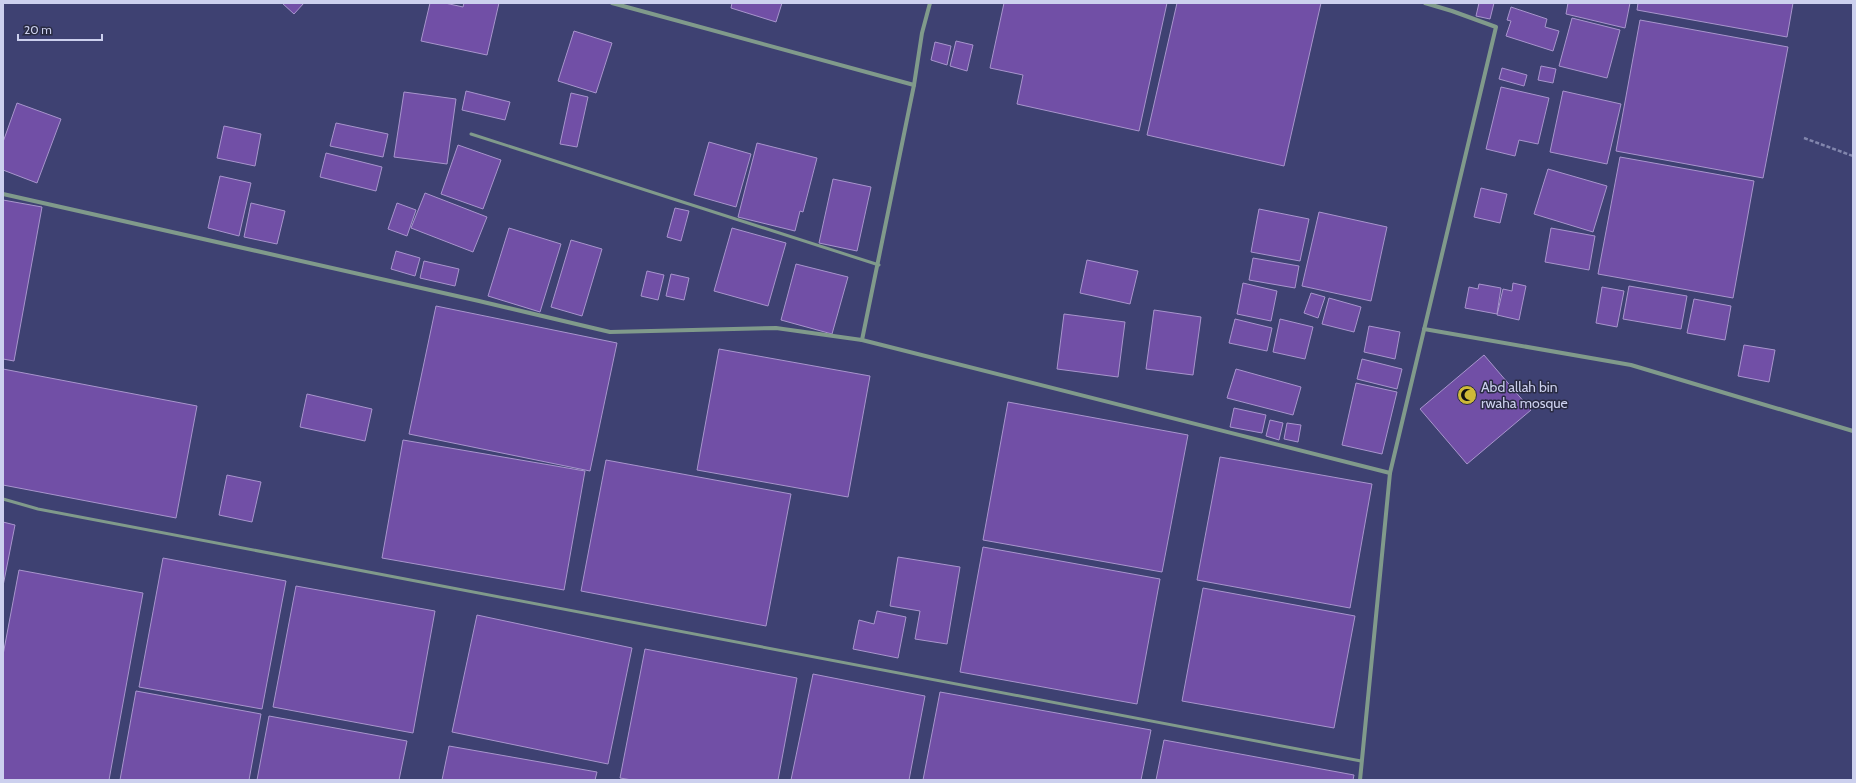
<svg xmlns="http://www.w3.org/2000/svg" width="1856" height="783" viewBox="0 0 1856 783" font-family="Cabin,sans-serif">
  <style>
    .building { fill: #714fa6; stroke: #a895cd }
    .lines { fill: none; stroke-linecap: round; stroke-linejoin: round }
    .path { stroke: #8286ad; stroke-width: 2.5; stroke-dasharray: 4 2; stroke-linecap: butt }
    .service { stroke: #809a8b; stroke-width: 3 }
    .minor { stroke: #809a8b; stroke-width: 4 }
    .labels { text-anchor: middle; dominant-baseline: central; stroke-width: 3; stroke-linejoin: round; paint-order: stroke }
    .poi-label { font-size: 14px; fill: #ccd0ee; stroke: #292b42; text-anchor: start }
  </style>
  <rect width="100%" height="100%" fill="#3e4172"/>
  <g class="building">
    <path d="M282,3H304L294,14Z"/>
    <path d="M430,3H445L463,7L464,3H499L487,55L421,41Z"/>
    <path d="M732,3H782L776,22L731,8Z"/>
    <path d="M1004,3H1167L1139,131L1017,104L1023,75L990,68Z"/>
    <path d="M1177,3H1321L1284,166L1147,135Z"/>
    <path d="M1479,3H1494L1490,19L1476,16Z"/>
    <path d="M1568,3H1630L1625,28L1566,14Z"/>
    <path d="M1638,3H1793L1787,37L1637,10Z"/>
    <path d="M1511,7L1547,19L1545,27L1559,31L1553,51L1506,36L1511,21L1507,20Z"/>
    <path d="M1572,18L1620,30L1607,78L1559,66Z"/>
    <path d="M1640,20L1788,47L1763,178L1616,151Z"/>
    <path d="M574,31L612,43L596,93L558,81Z"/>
    <path d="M956,41L973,45L967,71L950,66Z"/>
    <path d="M935,42L951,46L947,65L931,60Z"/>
    <path d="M1541,66L1556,69L1553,83L1538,80Z"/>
    <path d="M1502,68L1527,75L1524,86L1499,79Z"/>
    <path d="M1501,87L1549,98L1538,144L1519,140L1515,156L1486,149Z"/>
    <path d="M466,91L510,102L505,120L462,110Z"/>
    <path d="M1563,91L1621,104L1607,164L1550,152Z"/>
    <path d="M404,92L456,99L447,164L394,157Z"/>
    <path d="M571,93L588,97L577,147L560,144Z"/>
    <path d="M17,103L61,119L37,183L3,170V142Z"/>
    <path d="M336,123L388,134L383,157L330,146Z"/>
    <path d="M224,126L261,134L255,166L217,158Z"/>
    <path d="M709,142L751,154L736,207L694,195Z"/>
    <path d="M757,143L817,158L803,212L800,211L795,231L738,217Z"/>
    <path d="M458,145L501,160L483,209L441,194Z"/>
    <path d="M326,153L382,167L376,191L320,177Z"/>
    <path d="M1620,157L1754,181L1733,298L1598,274Z"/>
    <path d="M1548,169L1607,186L1593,232L1534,214Z"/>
    <path d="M220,176L251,183L239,236L208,228Z"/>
    <path d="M833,179L871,187L857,251L819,243Z"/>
    <path d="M1481,188L1507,194L1500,223L1474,217Z"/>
    <path d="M425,193L487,217L473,252L411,228Z"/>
    <path d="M3,200L42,207L14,361L3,359Z"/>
    <path d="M251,203L285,211L277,244L244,237Z"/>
    <path d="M397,203L416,210L407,236L388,229Z"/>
    <path d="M675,208L689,211L681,241L667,237Z"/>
    <path d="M1259,209L1309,219L1300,261L1251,252Z"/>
    <path d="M1319,212L1387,227L1371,301L1302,286Z"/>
    <path d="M509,228L561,244L540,312L488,296Z"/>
    <path d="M732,228L786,243L768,306L714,291Z"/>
    <path d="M1551,228L1595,236L1589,270L1545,262Z"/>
    <path d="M571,240L602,249L582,316L551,307Z"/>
    <path d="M396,251L420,258L415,276L391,269Z"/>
    <path d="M1253,258L1299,266L1295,288L1249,280Z"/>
    <path d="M1087,260L1138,271L1130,304L1080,293Z"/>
    <path d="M424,261L459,269L455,286L420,278Z"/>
    <path d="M796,264L848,277L832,334L781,320Z"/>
    <path d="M647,271L664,275L658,300L641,296Z"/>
    <path d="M671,274L689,278L684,300L666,296Z"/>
    <path d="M1243,283L1277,291L1271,321L1237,314Z"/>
    <path d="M1513,283L1526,286L1519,320L1497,315L1503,289L1512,291Z"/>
    <path d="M1479,284L1501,288L1497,314L1465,308L1469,287L1478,289Z"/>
    <path d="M1629,286L1687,296L1681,329L1623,319Z"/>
    <path d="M1602,287L1624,291L1617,327L1596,323Z"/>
    <path d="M1311,293L1325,297L1318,318L1304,313Z"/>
    <path d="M1329,298L1361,307L1354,332L1322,324Z"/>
    <path d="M1694,299L1731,306L1725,340L1687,333Z"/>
    <path d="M436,306L617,343L590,471L409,434Z"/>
    <path d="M1154,310L1201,317L1193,375L1146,369Z"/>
    <path d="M1064,314L1125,322L1118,377L1057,369Z"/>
    <path d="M1235,319L1272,328L1267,351L1229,343Z"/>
    <path d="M1280,319L1313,327L1305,359L1273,352Z"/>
    <path d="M1369,326L1400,332L1395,359L1364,352Z"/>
    <path d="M1744,345L1775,350L1769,382L1738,376Z"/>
    <path d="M719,349L870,376L848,497L697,470Z"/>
    <path d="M1484,355L1531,410L1467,464L1420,409Z"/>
    <path d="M1362,359L1402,369L1397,389L1357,379Z"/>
    <path d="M3,369L197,406L176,518L3,485Z"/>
    <path d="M1236,369L1301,387L1293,415L1227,398Z"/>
    <path d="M1356,383L1397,392L1382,454L1342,445Z"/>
    <path d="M307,394L372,409L365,441L300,427Z"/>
    <path d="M1008,402L1188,435L1162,572L983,540Z"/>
    <path d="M1234,408L1266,415L1262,433L1230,427Z"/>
    <path d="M1270,420L1283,423L1279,440L1266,436Z"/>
    <path d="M1287,423L1301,425L1298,442L1284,439Z"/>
    <path d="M403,440L585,471L564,590L382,558Z"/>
    <path d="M1220,457L1372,484L1350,608L1197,580Z"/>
    <path d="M606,460L791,494L766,626L581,591Z"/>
    <path d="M227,475L261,482L252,522L219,515Z"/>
    <path d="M3,522L15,525L3,586Z"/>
    <path d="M983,547L1160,579L1137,704L960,672Z"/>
    <path d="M898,557L960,567L947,644L915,639L920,611L890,606Z"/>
    <path d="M163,558L286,581L262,709L139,687Z"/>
    <path d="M19,570L143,593L109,780H3V655Z"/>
    <path d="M296,586L435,611L413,733L273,707Z"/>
    <path d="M1203,588L1355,616L1334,728L1182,701Z"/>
    <path d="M877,611L906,617L898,658L853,649L859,620L874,624Z"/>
    <path d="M477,615L632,648L608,764L452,732Z"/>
    <path d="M645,649L797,678L778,780H632L620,778Z"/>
    <path d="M813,674L925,696L909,780H791Z"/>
    <path d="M136,691L261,714L249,780H120Z"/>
    <path d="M940,692L1151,730L1141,780H923Z"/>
    <path d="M269,716L407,741L399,780H257Z"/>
    <path d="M1164,740L1354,775L1353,780H1156Z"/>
    <path d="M449,746L597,772L595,780H442Z"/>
  </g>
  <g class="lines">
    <path class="path" d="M1804,138L1853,156"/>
    <g class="service">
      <path d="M471,134L879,265"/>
      <path d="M3,499L38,509L1361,761"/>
    </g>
    <g class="minor">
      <path d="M612,3L914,85"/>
      <path d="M3,194L479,301L610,332L776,328L862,340L1390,473"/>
      <path d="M1424,329L1631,365L1853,431"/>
      <path d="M862,340L914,85L922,33L930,3"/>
      <path d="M1360,780L1390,473L1496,27L1452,11L1425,3"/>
    </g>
  </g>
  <defs>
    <g id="mosque-disc" transform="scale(1)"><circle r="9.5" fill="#ceb938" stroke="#292b42"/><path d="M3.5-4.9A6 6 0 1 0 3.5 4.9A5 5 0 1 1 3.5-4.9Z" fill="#111"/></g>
  </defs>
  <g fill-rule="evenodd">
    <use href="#mosque-disc" x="1467" y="395"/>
  </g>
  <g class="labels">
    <g class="poi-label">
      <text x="1481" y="387">Abd allah bin<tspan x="1481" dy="16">rwaha mosque</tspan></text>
    </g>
  </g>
  <rect width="1856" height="783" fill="none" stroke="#ccd0ee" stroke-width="8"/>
  <path d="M18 34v6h84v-6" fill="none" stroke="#ccd0ee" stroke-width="2"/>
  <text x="24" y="34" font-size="12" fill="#ccd0ee" stroke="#292b42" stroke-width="3" paint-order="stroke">20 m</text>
</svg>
